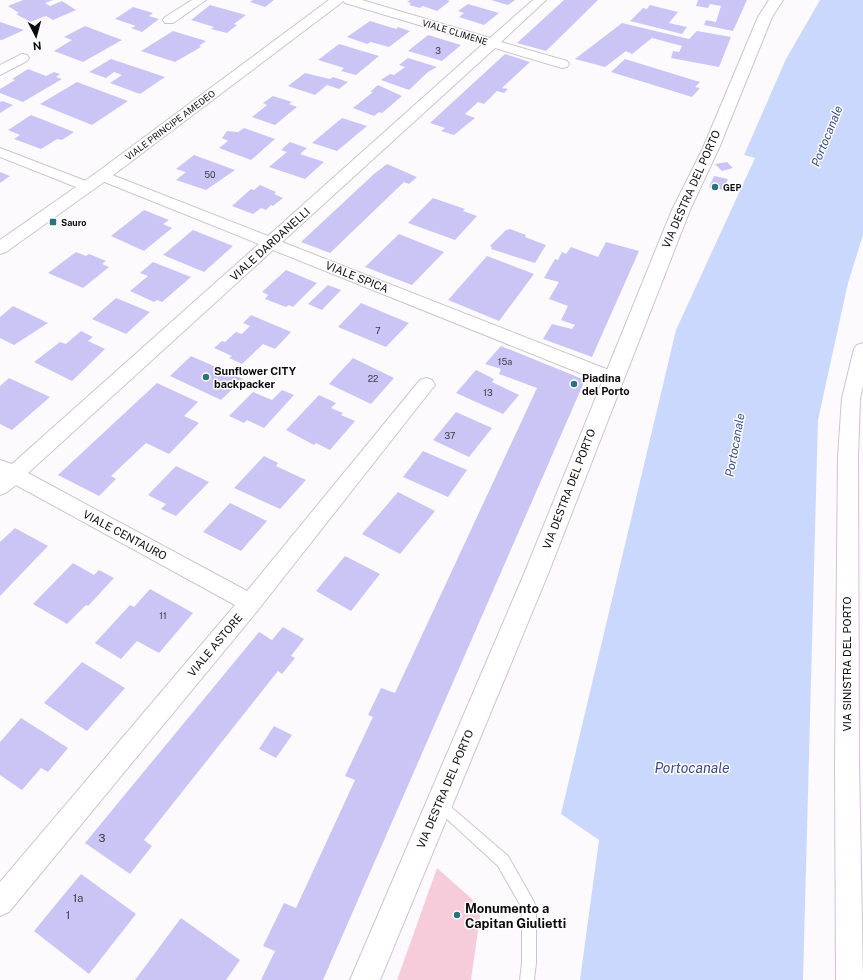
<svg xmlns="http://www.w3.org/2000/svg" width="863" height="980" viewBox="0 0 863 980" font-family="'Public Sans',sans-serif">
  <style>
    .green { fill: #f6ccdb }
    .water { fill: #cbd8fd }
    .building { fill: #cbc5f5 }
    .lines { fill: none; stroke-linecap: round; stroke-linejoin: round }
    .service-casing { stroke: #c9c7cb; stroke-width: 2 }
    .minor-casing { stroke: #c9c7cb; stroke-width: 2 }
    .tertiary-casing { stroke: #c9c7cb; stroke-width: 2 }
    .service { fill: #fff; fill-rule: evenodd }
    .minor { fill: #fff; fill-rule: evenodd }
    .tertiary { fill: #fff; fill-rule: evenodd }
    .poi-dot { fill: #2b747c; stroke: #fff; stroke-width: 1.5 }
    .labels { text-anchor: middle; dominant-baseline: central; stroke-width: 3; stroke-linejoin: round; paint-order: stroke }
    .far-street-label { font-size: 9px; fill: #0c0b0c; stroke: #fff }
    .number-label { font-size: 9px; fill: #3c3a46 }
    .far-poi-label { font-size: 9px; font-weight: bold; fill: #0c0b0c; stroke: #fff; text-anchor: start }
    .street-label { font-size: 11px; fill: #0c0b0c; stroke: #fff }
    .poi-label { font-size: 11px; font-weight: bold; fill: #0c0b0c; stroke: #fff; text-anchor: start }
    .near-number-label { font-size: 11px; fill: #3c3a46 }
    .water-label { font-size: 12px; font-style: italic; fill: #3a4b83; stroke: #fff }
    .near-poi-label { font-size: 13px; font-weight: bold; fill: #0c0b0c; stroke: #fff; text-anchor: start }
    .near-water-label { font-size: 14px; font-style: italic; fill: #3a4b83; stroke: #fff }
  </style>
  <rect width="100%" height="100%" fill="#fdfafe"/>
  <path class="green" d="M437,868L472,899L480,916L471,980H397Z"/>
  <path class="water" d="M820,0H863V235L848,283L818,420L803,980H580L599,840L561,814L676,330L755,158L744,155L786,59Z"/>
  <g class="building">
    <path d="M23,0H53L45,3L50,6L62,1L76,10L53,20L46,16L30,22L16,14L19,13L8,6Z"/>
    <path d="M253,0H274L265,7L250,2Z"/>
    <path d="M410,0H447L450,1L437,11L423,6L420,8L409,5L411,3L407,2Z"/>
    <path d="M491,0H515L508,5Z"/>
    <path d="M564,0H598L546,51L517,43Z"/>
    <path d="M698,0H747L733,31L704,25L706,20L716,22L721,6L710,4L708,8L696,6Z"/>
    <path d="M468,4L499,13L484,25L459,17L464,13L458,11Z"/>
    <path d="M210,5L246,15L234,24L237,25L227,33L211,29L214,27L191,20Z"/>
    <path d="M650,5L678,12L669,23L687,27L682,34L630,21L643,8L647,9Z"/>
    <path d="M133,7L153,13L149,16L159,19L142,32L131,28L136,26L115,19Z"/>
    <path d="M370,21L396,29L398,27L410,31L389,47L371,42L367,44L347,37Z"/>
    <path d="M0,22L24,30L2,40H0Z"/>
    <path d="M622,23L689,39L697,31L731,37L719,67L671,58L673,51L679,52L682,46L652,38L632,54L626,51L605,67L575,59Z"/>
    <path d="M85,26L122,40L83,62L54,51L72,40L64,37Z"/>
    <path d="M173,31L206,41L199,46L201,47L175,62L141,51Z"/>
    <path d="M428,35L461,45L442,61L408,51Z"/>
    <path d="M339,44L379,56L356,75L341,71L344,68L318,60Z"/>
    <path d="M505,54L530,62L502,88L508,89L504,93L497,91L484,104L478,102L465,114L475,118L454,135L441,131L445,128L430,123Z"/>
    <path d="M408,58L437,67L428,72L409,90L381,80L390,74L394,75L405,67L399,65Z"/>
    <path d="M111,59L165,77L140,94L110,83L122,75L114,72L106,78L89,72Z"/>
    <path d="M625,59L700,82L695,87L700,88L692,97L611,72Z"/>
    <path d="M28,69L46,76L54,72L60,74L56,77L62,79L23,102L0,93V89L15,80L12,79Z"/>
    <path d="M305,73L330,79L333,77L348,82L339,89L327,85L315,95L288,86Z"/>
    <path d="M77,82L128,101L92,125L40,104Z"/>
    <path d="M378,85L402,96L382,113L379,112L374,116L353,108L373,92H370Z"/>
    <path d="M273,96L292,102L289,104L297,107L275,125L252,117L267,105L263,103Z"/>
    <path d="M2,101L13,105L0,113V102Z"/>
    <path d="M31,115L74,132L62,140L57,139L41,149L14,139L20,135L8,130Z"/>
    <path d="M342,118L367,126L337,151L312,143Z"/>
    <path d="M244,128L275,139L251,160L219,148L228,141L222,138L227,131L238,132Z"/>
    <path d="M290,142L307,148L300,154L324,162L305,179L269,167L287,152L281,150Z"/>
    <path d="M194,155L235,170L206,190L176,180L186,172L176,169Z"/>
    <path d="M727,162L733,168L722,171L715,164Z"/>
    <path d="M387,164L417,177L409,184L404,182L330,253L301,242L374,174Z"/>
    <path d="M0,172L10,176L0,183Z"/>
    <path d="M714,176L728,179L723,190L709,187Z"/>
    <path d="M260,185L276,192L274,194L283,198L273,206L271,205L266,210L261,208L253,214L232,206L251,189L254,190Z"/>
    <path d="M433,198L465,209L463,211L477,216L455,240L408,223Z"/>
    <path d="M144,210L169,220L163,224L172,228L144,251L111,236Z"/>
    <path d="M510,229L526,235L525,237L546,245L535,263L491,249L492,247L490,246L506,230Z"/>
    <path d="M193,230L233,246L204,272L163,255Z"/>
    <path d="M399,234L444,252L412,285L365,267Z"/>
    <path d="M606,242L639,251L592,357L543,339L552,324L572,329L575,325L561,320L568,306L549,299L559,282L544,278L555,259L558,260L562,252L566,254L571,247L598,257Z"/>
    <path d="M76,252L86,256L89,254L106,261L102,264L109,267L83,288L48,273Z"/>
    <path d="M487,256L534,274L499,321L448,300Z"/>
    <path d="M153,262L191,277L162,302L157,300L154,302L130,291L148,276L140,273Z"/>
    <path d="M286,270L317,283L293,307L289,305L286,307L265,299L268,295L262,292Z"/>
    <path d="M328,285L341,290L322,310L308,304Z"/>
    <path d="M116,298L150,312L126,334L92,319Z"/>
    <path d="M361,303L409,323L386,347L338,327Z"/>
    <path d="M13,306L48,323L14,345L0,338V317Z"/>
    <path d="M251,315L291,332L275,349L263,344L242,364L229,358L232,356L214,348L222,341L225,342L236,332L242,334L250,326L243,323Z"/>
    <path d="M81,331L93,337L88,341L105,349L72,381L34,362L60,342L66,344Z"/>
    <path d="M501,346L585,380L323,980H261L275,951L263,946L284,903L296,908L355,780L345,776L373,717L368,715L381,688L395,693L537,388L499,374L501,369L485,364Z"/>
    <path d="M191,356L243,379L221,400L170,376Z"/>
    <path d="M353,358L394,378L371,404L329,384Z"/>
    <path d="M476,370L494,379L492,382L519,395L503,414L456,393Z"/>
    <path d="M9,378L50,397L12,430L0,424V386Z"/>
    <path d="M157,383L198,402L184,416L199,423L169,454L146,443L111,476L116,479L99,496L58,475Z"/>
    <path d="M282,390L294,395L264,428L247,420L244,423L229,416L253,392L272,400Z"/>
    <path d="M319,395L336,403L331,408L343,413L341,415L355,421L330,450L316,443L314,445L286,430Z"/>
    <path d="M456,412L492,428L469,457L433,440Z"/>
    <path d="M423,451L467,470L448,497L403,477Z"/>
    <path d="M264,456L278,463L276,466L306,480L280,509L234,488Z"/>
    <path d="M176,466L209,482L176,516L161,509L166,504L148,495Z"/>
    <path d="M398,492L435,511L400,554L362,534Z"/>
    <path d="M230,503L267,521L241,551L203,532Z"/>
    <path d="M15,528L48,546L0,596V542Z"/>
    <path d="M345,556L380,574L351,611L316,591Z"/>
    <path d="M73,563L94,575L99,570L114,578L88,606L86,605L67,624L33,604Z"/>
    <path d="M150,589L193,613L159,653L137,641L121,659L95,643L130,605L134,607Z"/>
    <path d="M283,627L304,639L291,656L295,658L282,674L278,671L144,840L152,846L130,874L85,843L259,632L272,640Z"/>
    <path d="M82,662L125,688L87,731L44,703Z"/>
    <path d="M21,718L68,748L48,772L41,768L22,790L0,775V742Z"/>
    <path d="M274,726L292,735L276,758L259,749Z"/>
    <path d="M81,874L136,914L89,974L34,931Z"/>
    <path d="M181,918L240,960L226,980H135Z"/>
  </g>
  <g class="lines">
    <g class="service-casing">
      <path id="service" d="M440,799L444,801L508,856L534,902L536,907V963L534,980H520L522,963V908L498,866L436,809L434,805L436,801Z"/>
    </g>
    <g class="minor-casing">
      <g id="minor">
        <path d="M192,0H206L173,23H165L163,20L165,17Z"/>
        <path d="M343,0H362L490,38L533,0H546L501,42L567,61L569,64L567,67L562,68L495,48L282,242L619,374L622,379L619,384L613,385L607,384L273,250L28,473L247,591L420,380L426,378L432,380L435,385L258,610L9,912L0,916V882L235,605L16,485L7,492L0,495V460L12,464L259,244L97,179L95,176L97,173H107L268,236L483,44L345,3Z"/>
        <path d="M22,54L27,55L29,58L27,61L0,75V65Z"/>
        <path d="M0,148L91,183L94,186L91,189H81L0,157Z"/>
        <path d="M863,343V386L860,398L858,457L859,763L863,980H836L835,763L838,457L842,398L854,349L857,345Z"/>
      </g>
    </g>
    <g class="tertiary-casing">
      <g id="tertiary">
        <path d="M329,0H345L108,179L6,252L0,254V240L96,173Z"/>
        <path d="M769,0H783L772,17L719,148L690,210L548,574L380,980H350L524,574L672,210L703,148L758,17Z"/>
      </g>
    </g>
    <use href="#service" class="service"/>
    <use href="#minor" class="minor"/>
    <use href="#tertiary" class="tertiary"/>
  </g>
  <g class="poi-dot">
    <circle cx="715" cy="187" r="4"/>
    <rect x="49" y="218" width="8" height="8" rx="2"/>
    <circle cx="206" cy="377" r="4"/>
    <circle cx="574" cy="384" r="4"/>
    <circle cx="457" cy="915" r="4"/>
  </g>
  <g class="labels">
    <g class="far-street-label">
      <text transform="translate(455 32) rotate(17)">VIALE CLIMENE</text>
      <text transform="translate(170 125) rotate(-37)">VIALE PRINCIPE AMEDEO</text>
    </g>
    <g class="number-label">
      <text x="438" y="50">3</text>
      <text x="210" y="174">50</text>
      <text x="378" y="330">7</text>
      <text x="505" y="361">15a</text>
      <text x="373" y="378">22</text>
      <text x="488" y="392">13</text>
      <text x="450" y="435">37</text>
      <text x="163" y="615">11</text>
    </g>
    <g class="far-poi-label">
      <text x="723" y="187">GEP</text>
      <text x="61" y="222">Sauro</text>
    </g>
    <g class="street-label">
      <text transform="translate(691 189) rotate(-66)">VIA DESTRA DEL PORTO</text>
      <text transform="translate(270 244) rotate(-42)">VIALE DARDANELLI</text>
      <text transform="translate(357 277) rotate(22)">VIALE SPICA</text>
      <text transform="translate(569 489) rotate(-69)">VIA DESTRA DEL PORTO</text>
      <text transform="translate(125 535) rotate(28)">VIALE CENTAURO</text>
      <text transform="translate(215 645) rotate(-50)">VIALE ASTORE</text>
      <text transform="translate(847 664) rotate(-90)">VIA SINISTRA DEL PORTO</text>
      <text transform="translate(445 789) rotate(-67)">VIA DESTRA DEL PORTO</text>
    </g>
    <g class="poi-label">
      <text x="214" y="371">Sunflower CITY<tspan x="214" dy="13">backpacker</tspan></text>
      <text x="582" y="378">Piadina<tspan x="582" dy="13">del Porto</tspan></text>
    </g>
    <g class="near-number-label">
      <text x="102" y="838">3</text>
      <text x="78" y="898">1a</text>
      <text x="68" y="915">1</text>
    </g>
    <g class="water-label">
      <text transform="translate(827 136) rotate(-68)">Portocanale</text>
      <text transform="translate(735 445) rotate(-80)">Portocanale</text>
    </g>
    <g class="near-poi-label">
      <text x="465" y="908">Monumento a<tspan x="465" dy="15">Capitan Giulietti</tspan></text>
    </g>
    <g class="near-water-label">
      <text x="692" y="768">Portocanale</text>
    </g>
  </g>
  <g transform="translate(36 36) rotate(174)" stroke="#ffffff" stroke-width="3" paint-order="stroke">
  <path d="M0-3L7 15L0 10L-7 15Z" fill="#0c0b0c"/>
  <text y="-6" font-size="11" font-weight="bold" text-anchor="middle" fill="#0c0b0c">N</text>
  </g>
</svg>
